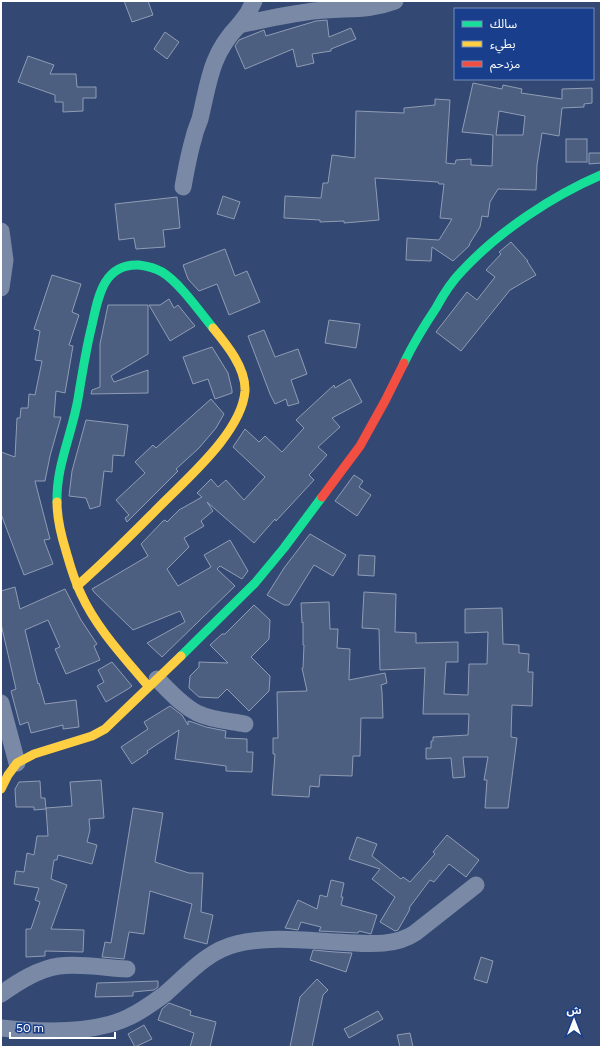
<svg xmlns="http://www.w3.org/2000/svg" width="602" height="1048" viewBox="0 0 602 1048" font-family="Figtree,'Noto Sans Arabic',sans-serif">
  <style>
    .building { fill: #4d5f81; stroke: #8f9cb4; fill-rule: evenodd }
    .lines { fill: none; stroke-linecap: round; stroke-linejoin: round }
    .street { stroke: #7a89a6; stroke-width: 17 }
    .fast { stroke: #16e098; stroke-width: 9 }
    .slow { stroke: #ffcf43; stroke-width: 9 }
    .jam { stroke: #f24e42; stroke-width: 9 }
  </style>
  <rect width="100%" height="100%" fill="#334872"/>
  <g class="building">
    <path d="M124,1H148L153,15L132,22Z"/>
    <path d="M327,20L329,37L351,28L356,39L331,49V51L312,54L314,63L297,67L293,49L245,69L235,46L239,40L264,30L266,36L316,21Z"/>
    <path d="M165,32L179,42L167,59L154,49Z"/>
    <path d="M28,56L54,65L50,74H76L77,87H96V98H83V111L63,112V102H55V95L18,82Z"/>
    <path d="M473,83L502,89L503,85L522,89L521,93L562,99V89L592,88V103L584,104V107L562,108L559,136L542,133L537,165L536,190L498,189L490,202L488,217L482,216L480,227L470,243L469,246L453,261L432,247L431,261L406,260L407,238L439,240L452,219L440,218L444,184H439L438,182L375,178L379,220L344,223V221L320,222V220L284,218L285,196L321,198L323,183H328L332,155L355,158L356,111L404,113V108L435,105V99L450,100L446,163L455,164L456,160L471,159V165L492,166L493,135L462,132ZM499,111L525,116L523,135H496Z"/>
    <rect x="566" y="139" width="21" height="23"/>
    <path d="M589,153H601V163L589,164Z"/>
    <path d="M223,196L240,202L234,219L217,214Z"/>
    <path d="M177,197L180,228L163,230L165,247L136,249L134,238L119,240L115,204Z"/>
    <path d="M511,242L528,261H527L536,275L510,290L461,351L436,332L467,292L477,300L495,277L486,270L501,254L499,252Z"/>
    <path d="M225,249L235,276L247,271L260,302L229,315L217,284L199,291L188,279L183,265Z"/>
    <path d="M52,275L81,284L72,312L79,315L69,345L73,346L65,393L56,391L54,417H61L50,456L45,481H35L50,539L44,540L53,564L24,575L1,514V452L15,457L17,418H20L21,408H28L29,394L35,395L42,361L35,360L40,331L34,329Z"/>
    <path d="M169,299L174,308L178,305L195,326L170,341L149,305H160Z"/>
    <path d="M108,305H148V354L111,376L114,382L148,370V393L91,394L92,390L100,387V344Z"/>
    <path d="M329,320L360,324L356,348L325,343Z"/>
    <path d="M264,330L275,357L298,349L307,374L291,380L299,403L288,406L286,399L275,404L270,394L248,336Z"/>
    <path d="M212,347L228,373L232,390V393L215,399L208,379L193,384L183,357Z"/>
    <path d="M350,379L362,402L332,418L340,427L318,447L327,455L309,475L314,480L276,521L275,519L254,543L207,502L213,511L201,521L204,526L184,538L189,547L167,569L178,586L211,567L204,555L230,540L248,571L242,579L220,566L217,569L235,586L162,657L147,643L185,622L180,611L133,630L94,592L92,589L148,556L141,544L163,521L165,520L167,522L179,510L202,497L197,493L211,479L218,487L226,480L244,500L265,477L233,447L245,429L259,442L265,436L282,452L304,428L296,420L334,385L335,388Z"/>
    <path d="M211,399L224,414L216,428L199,448L176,469L178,471L127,522L125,518L129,515L116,500L145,473L135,462L153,445L156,448Z"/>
    <path d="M86,420L128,425L124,456L113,455L112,472L104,471L100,506L90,509L86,498L69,496L72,471Z"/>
    <path d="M354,475L363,481L359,487L371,495L357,516L335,501Z"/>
    <path d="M310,534L346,555L333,576L314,565L289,605H284L267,595L284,568Z"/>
    <path d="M359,555L375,556L374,576L358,575Z"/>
    <path d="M15,587L20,609L65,589L81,620L97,644L94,646L100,660L66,674L55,649L60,647L48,620L25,630L38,684L39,683L45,704L76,700L79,727L63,729V725L31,733L28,722L20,725L11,691L16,689L1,624V591Z"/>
    <path d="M364,592L396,594L395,632L416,633V643L458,642V662H446L444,694L468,695L469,664H487L488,632L465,633V609L502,608L503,644L519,645V653L529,654L528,672H533L532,706L512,705L511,737L517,738L508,808H485L487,780H484L488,757H463L465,777L453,778L451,758L426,759V748H431V741H433V737L468,735L469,714H423L425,668L380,670L379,629L362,628Z"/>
    <path d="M329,602L330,629H338L337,648L350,649L349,680L385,673L387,683L381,685L382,692L383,718H361L360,756H353L352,776L320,775L319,787L310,786L309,797L272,795L275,754H273V738H278L277,692L307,691L302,668H303L304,645H303V622L302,623L301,603Z"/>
    <path d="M254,605L270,620L269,639L251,657L270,676L269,691L249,711L227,689L218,698L199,697L189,688L190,676L199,667V662L228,663L210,645L222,634H225Z"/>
    <path d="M112,662L132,686L128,689L106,702L97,686L104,682L98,670Z"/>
    <path d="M170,706L182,715L188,725V721L192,722L206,727L226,731L225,738L247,739V752H253L252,772L226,771V766L175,759L179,730L147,751L148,753L132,764L121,747L148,729L144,722Z"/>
    <path d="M101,780L104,818L89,819L90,830L87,842L97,845L92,864L58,855L57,860H54L51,879L67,885L51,929L84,930L83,952L45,951V956L26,957V929H31L40,902L35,900L39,888L14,884L16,871L24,872L27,853L34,855L37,836H48L46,808L72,806L70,782Z"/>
    <path d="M40,781L41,798H45L46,809L34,810V807H16L15,789L19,782Z"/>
    <path d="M133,808L163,813L155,862L189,873H203L201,912L213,915L207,944L184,938L192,904L150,891L144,934L129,932L124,959L102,957L105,942L111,943Z"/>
    <path d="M447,835L479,860L466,877L449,864L434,882L430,880L409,908L410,909L398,930L395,931L380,922L395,897L372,879L380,869L349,859L357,837L377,844L372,856L401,879L403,877L410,882L435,854L433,852Z"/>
    <path d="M331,880L344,883L341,897H343L341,905L377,915L371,934L359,931L358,933L319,931L321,927L301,922L298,930L285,928L298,900L317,909L320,895L327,897Z"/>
    <path d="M313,950L335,952L352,953L346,972L310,960Z"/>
    <path d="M481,957L493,961L487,983L474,979Z"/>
    <path d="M317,979L328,990L323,995L312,1047H290L300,997Z"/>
    <path d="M158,981V987L154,990L133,992V996L95,997L97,983Z"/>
    <path d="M169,1003L191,1011L190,1015L216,1022L210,1047H190L194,1033L158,1020L162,1009Z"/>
    <path d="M378,1011L383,1019L349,1038L344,1029Z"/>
    <path d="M144,1025L152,1039L135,1047L128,1034Z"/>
    <path d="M410,1033L413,1047H400L397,1035Z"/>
  </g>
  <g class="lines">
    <g class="street">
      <path d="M254,1L248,13L239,25C267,19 296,12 325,10C352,8 368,11 395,1"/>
      <path d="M183,187C186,170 189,153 194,137C195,131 198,125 200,119C209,82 210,55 239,25"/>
      <path d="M1,231L5,260L1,288"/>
      <path d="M157,679C169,690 181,705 197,713C211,720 229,721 245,724"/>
      <path d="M1,703L17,763"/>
      <path d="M1,994C18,982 38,969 59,966C80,963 106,968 127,969"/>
      <path d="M1,1028C39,1032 95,1034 129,1017C142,1011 154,1002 165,994C187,975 207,951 236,944C268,936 303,940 336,942C362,943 393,948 415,933L476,885"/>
    </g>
    <g class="fast">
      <path d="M404,363C413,344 424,326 436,308C443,295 451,282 462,271C498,232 552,196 601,175"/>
      <path d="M57,502C56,466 72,434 78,399C82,374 86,349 92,325C98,298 103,263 139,265C147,266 155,268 162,272C179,282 200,312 213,328"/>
      <path d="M181,656L255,583L284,548L322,497"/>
    </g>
    <g class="slow">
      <path d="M57,502C57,519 61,535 66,551C70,565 74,580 81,594C97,629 124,657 148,686"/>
      <path d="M77,586C108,559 137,529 166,500C192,474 242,430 245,391C246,368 227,345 213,328"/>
      <path d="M1,789L8,775L17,763L34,754L92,736L105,729L181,656"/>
    </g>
    <path class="jam" d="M322,497L360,446L385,401L404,363"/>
  </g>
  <rect width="602" height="1048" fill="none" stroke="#ffffff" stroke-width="4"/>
  <rect x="454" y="8" width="140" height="72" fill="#193f8c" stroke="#758cba"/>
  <rect x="462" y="21" width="20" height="6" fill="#16e098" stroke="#758cba"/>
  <text x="490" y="28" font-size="12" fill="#ffffff">سالك</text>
  <rect x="462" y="41" width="20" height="6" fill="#ffcf43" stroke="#758cba"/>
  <text x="490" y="48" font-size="12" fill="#ffffff">بطيء</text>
  <rect x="462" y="61" width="20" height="6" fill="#f24e42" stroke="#758cba"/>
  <text x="490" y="68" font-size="12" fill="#ffffff">مزدحم</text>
  <g transform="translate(574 1020)" stroke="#193f8c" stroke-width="3" paint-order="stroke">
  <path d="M0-3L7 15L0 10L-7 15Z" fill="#ffffff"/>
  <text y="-6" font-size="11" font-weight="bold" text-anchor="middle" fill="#ffffff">ش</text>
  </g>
  <path d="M10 1032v6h105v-6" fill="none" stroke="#ffffff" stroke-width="2"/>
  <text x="16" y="1032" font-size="12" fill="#ffffff" stroke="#193f8c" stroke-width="3" paint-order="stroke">50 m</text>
</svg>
